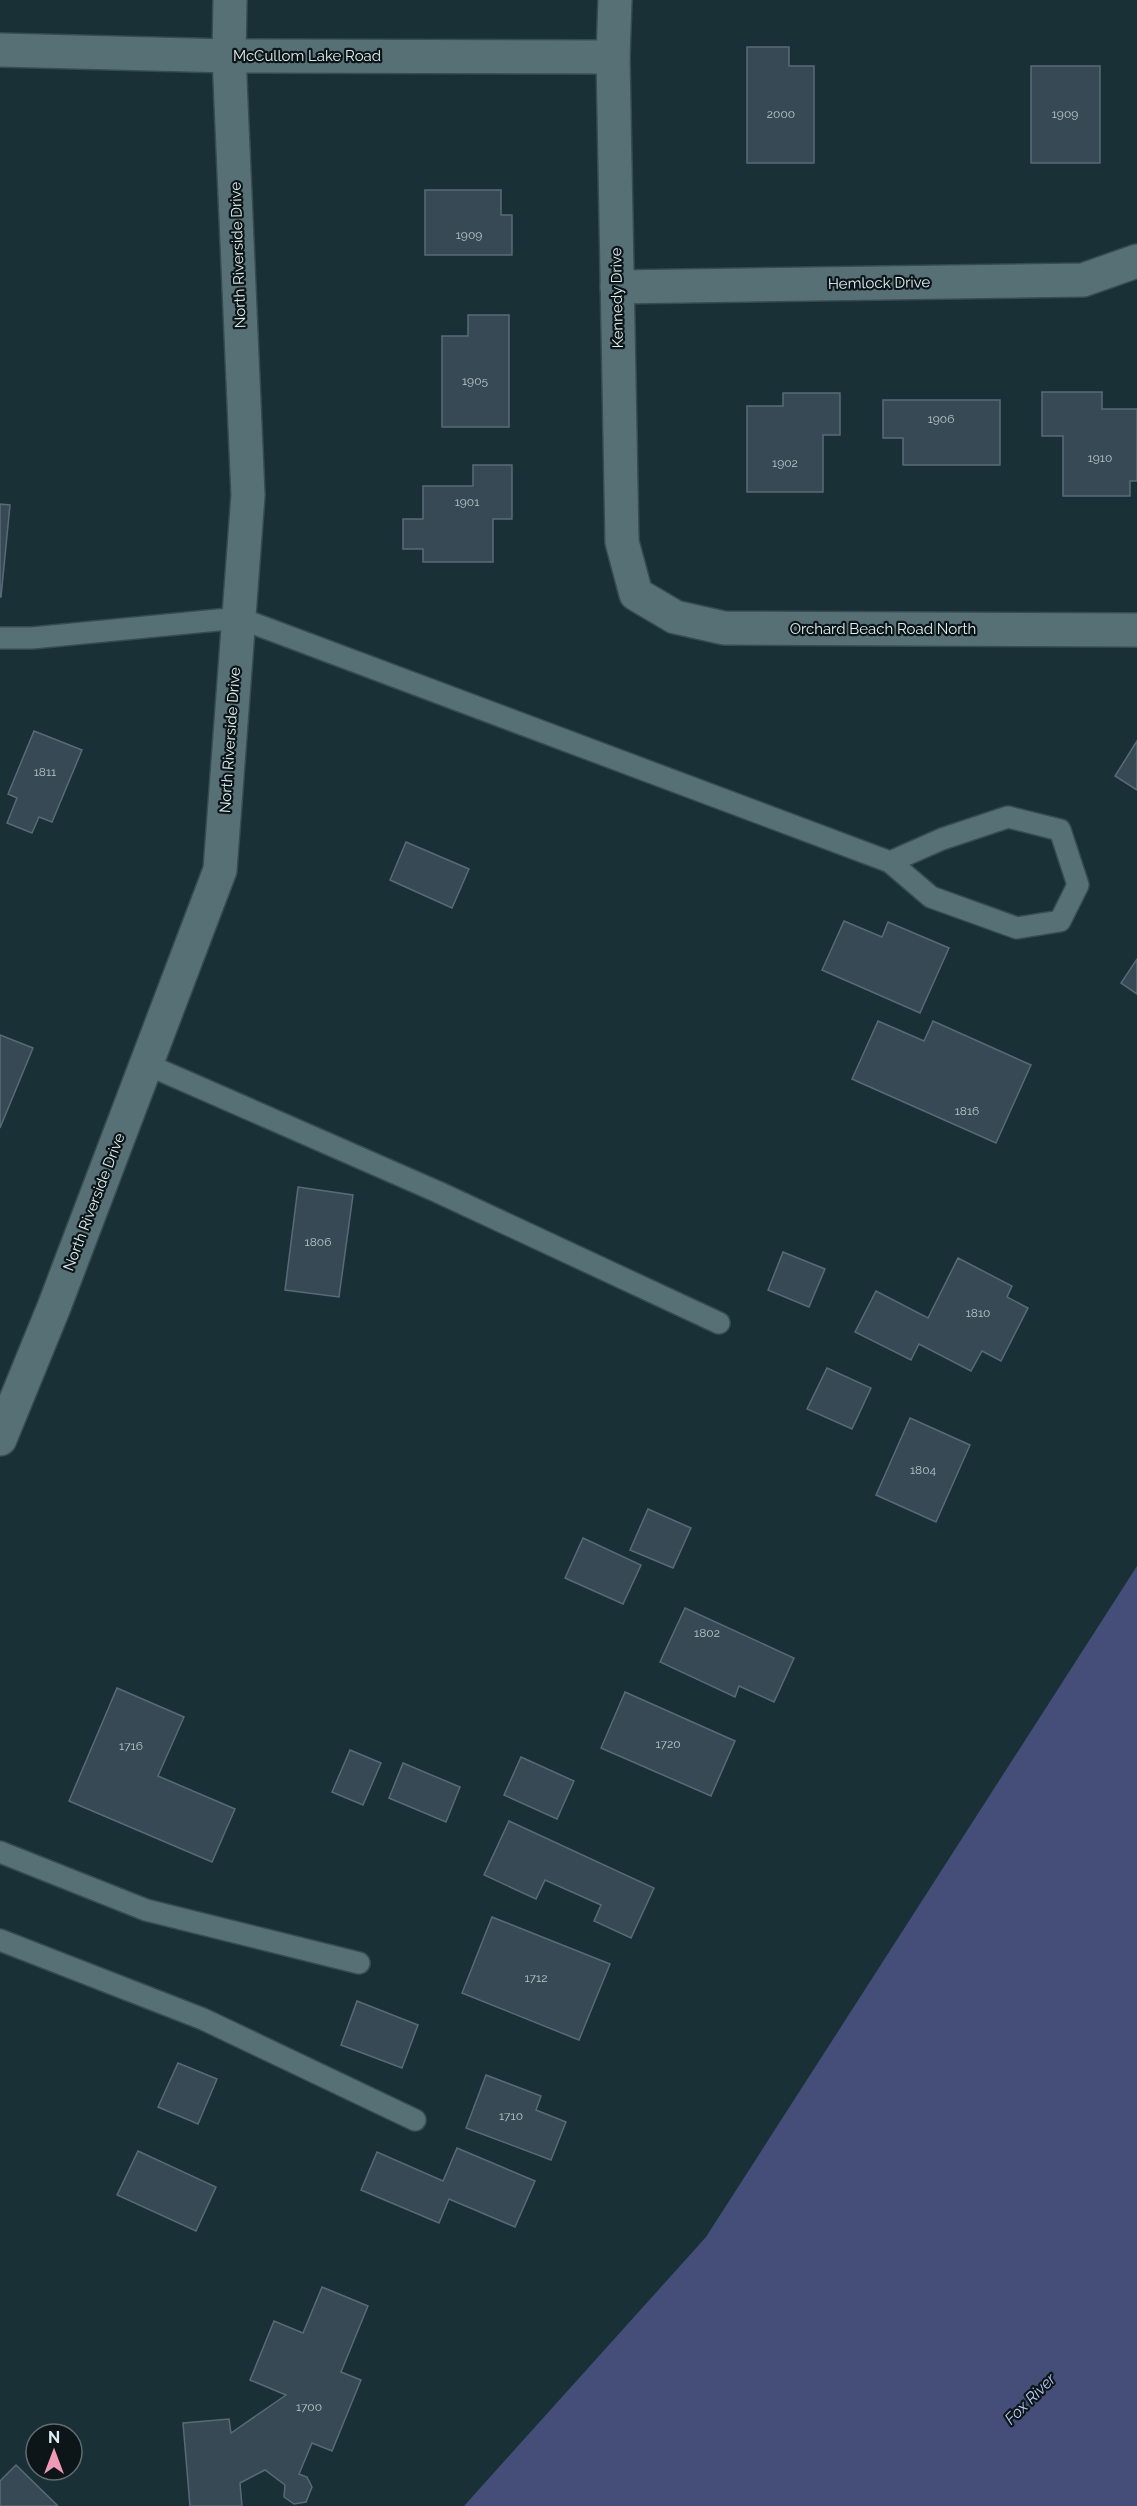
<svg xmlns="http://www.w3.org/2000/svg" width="1137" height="2506" viewBox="0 0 1137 2506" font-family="Raleway,sans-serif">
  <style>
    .water { fill: #444e78 }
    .building { fill: #384956; stroke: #586a78; stroke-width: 1.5 }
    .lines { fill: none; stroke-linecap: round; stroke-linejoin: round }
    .service-casing { stroke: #374b50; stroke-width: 24 }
    .minor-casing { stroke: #374b50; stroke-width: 36 }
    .tertiary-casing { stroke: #374b50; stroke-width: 36 }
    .service { stroke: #567076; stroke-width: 21 }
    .minor { stroke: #567076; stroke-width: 33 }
    .tertiary { stroke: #567076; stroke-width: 33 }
    .labels { text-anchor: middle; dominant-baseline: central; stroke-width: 4.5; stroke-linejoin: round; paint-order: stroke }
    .number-label { font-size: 12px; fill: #b6c5ca }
    .street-label { font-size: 15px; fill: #e0eef1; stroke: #0c1619 }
    .water-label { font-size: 16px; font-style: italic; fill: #becaf5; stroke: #0c1619 }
  </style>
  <rect width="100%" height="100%" fill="#193036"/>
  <path class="water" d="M1137,1566V2506H464L706,2237Z"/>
  <g class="building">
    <path d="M747,47H789V66H814V163H747Z"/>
    <rect x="1031" y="66" width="69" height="97"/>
    <path d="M425,190H501V215H512V255H425Z"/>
    <path d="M468,315H509V427H442V336H468Z"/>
    <path d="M1042,392H1102V409H1137V481H1130V496H1063V436H1042Z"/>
    <path d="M783,393H840V435H823V492H747V406H783Z"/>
    <path d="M883,400H1000V465H903V438H883Z"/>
    <path d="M473,465H512V519H493V562H423V549H403V519H423V486H473Z"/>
    <path d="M0,504L10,505L1,597H0Z"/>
    <path d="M34,731L82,750L52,822L39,817L32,833L7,823L17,798L8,794Z"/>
    <path d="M1137,741V790L1115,776Z"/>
    <path d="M406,842L469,869L452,908L390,880Z"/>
    <path d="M844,921L882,937L888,922L949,948L920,1013L822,970Z"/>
    <path d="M1137,959V994L1121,983Z"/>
    <path d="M878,1021L924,1041L933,1021L1031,1065L996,1143L852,1079Z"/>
    <path d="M0,1035L33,1048L0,1128Z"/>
    <path d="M298,1187L353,1195L339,1297L285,1290Z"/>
    <path d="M783,1252L825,1269L809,1307L768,1290Z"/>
    <path d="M958,1258L1012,1286L1007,1297L1028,1308L1001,1361L982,1351L971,1371L919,1344L911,1360L855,1332L876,1291L928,1318Z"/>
    <path d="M827,1368L871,1388L852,1429L807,1409Z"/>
    <path d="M910,1418L970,1445L936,1522L876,1495Z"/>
    <path d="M648,1509L691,1528L673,1568L630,1550Z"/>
    <path d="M583,1538L641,1565L623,1604L565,1578Z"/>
    <path d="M685,1608L794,1658L774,1702L739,1686L735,1697L660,1662Z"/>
    <path d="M117,1688L184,1717L158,1776L235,1809L212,1862L69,1801Z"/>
    <path d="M625,1692L735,1741L711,1796L601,1748Z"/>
    <path d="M350,1750L381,1763L363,1805L332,1792Z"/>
    <path d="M521,1757L574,1781L557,1819L504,1795Z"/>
    <path d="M403,1763L460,1787L446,1822L389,1798Z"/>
    <path d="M509,1821L654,1888L631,1938L594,1921L601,1905L545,1880L536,1899L484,1875Z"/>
    <path d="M492,1917L610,1964L579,2040L462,1993Z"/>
    <path d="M357,2001L418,2025L402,2068L341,2045Z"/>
    <path d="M178,2063L217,2079L198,2124L158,2107Z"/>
    <path d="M486,2075L541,2096L536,2110L566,2122L551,2160L466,2128Z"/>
    <path d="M457,2148L535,2181L515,2227L449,2199L439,2223L361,2190L377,2152L443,2181Z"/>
    <path d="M138,2151L216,2187L196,2231L117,2195Z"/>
    <path d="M322,2287L368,2306L341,2372L361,2380L332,2451L312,2443L299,2474L307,2477L312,2487L306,2502L294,2504L284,2497L285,2485L265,2470L240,2483L242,2506H190L183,2423L229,2419L231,2433L286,2395L250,2380L274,2321L303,2333Z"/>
    <path d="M16,2465L58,2506H0V2481Z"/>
  </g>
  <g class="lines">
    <g class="service-casing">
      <g id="service">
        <path d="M0,638H32L239,618L890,862L942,839L1008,817L1060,830L1078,885L1060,921L1017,928L931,897L890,862"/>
        <path d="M146,1064L438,1192L719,1323"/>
        <path d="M0,1852L146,1910L359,1963"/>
        <path d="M0,1940L203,2019L415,2120"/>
      </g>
    </g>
    <g class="minor-casing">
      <g id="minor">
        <path d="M615,0L613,57L622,542L636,594L675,617L724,628L1137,630"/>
        <path d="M617,287L1083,280L1137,261"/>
      </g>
    </g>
    <g class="tertiary-casing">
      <g id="tertiary">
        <path d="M0,50L229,56L613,57"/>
        <path d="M0,1439L54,1307L220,870L248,495L229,56L230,0"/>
      </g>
    </g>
    <use href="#service" class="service"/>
    <use href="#minor" class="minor"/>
    <use href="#tertiary" class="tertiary"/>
  </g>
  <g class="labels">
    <g class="number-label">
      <text x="781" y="114">2000</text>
      <text x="1065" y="114">1909</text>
      <text x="469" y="235">1909</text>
      <text x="475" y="381">1905</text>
      <text x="941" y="419">1906</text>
      <text x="1100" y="458">1910</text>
      <text x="785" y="463">1902</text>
      <text x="467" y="502">1901</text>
      <text x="45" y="772">1811</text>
      <text x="967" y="1111">1816</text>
      <text x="318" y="1242">1806</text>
      <text x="978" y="1313">1810</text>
      <text x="923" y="1470">1804</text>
      <text x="707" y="1633">1802</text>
      <text x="668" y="1744">1720</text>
      <text x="131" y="1746">1716</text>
      <text x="536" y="1978">1712</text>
      <text x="511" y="2116">1710</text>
      <text x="309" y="2407">1700</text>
    </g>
    <g class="street-label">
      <text x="307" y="56">McCullom Lake Road</text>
      <text transform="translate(238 255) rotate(-92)">North Riverside Drive</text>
      <text transform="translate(879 283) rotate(-1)">Hemlock Drive</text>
      <text transform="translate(617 298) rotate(-91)">Kennedy Drive</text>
      <text x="883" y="629">Orchard Beach Road North</text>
      <text transform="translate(230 740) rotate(-86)">North Riverside Drive</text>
      <text transform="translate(94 1202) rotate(-69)">North Riverside Drive</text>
    </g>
    <g class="water-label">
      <text transform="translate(1030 2399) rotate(-45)">Fox River</text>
    </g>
  </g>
  <g transform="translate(54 2452)"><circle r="28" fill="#0c1619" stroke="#616c6f" stroke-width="1.5"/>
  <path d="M0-4.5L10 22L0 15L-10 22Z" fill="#f09ab5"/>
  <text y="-9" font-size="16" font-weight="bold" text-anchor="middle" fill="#e0eef1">N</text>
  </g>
</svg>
